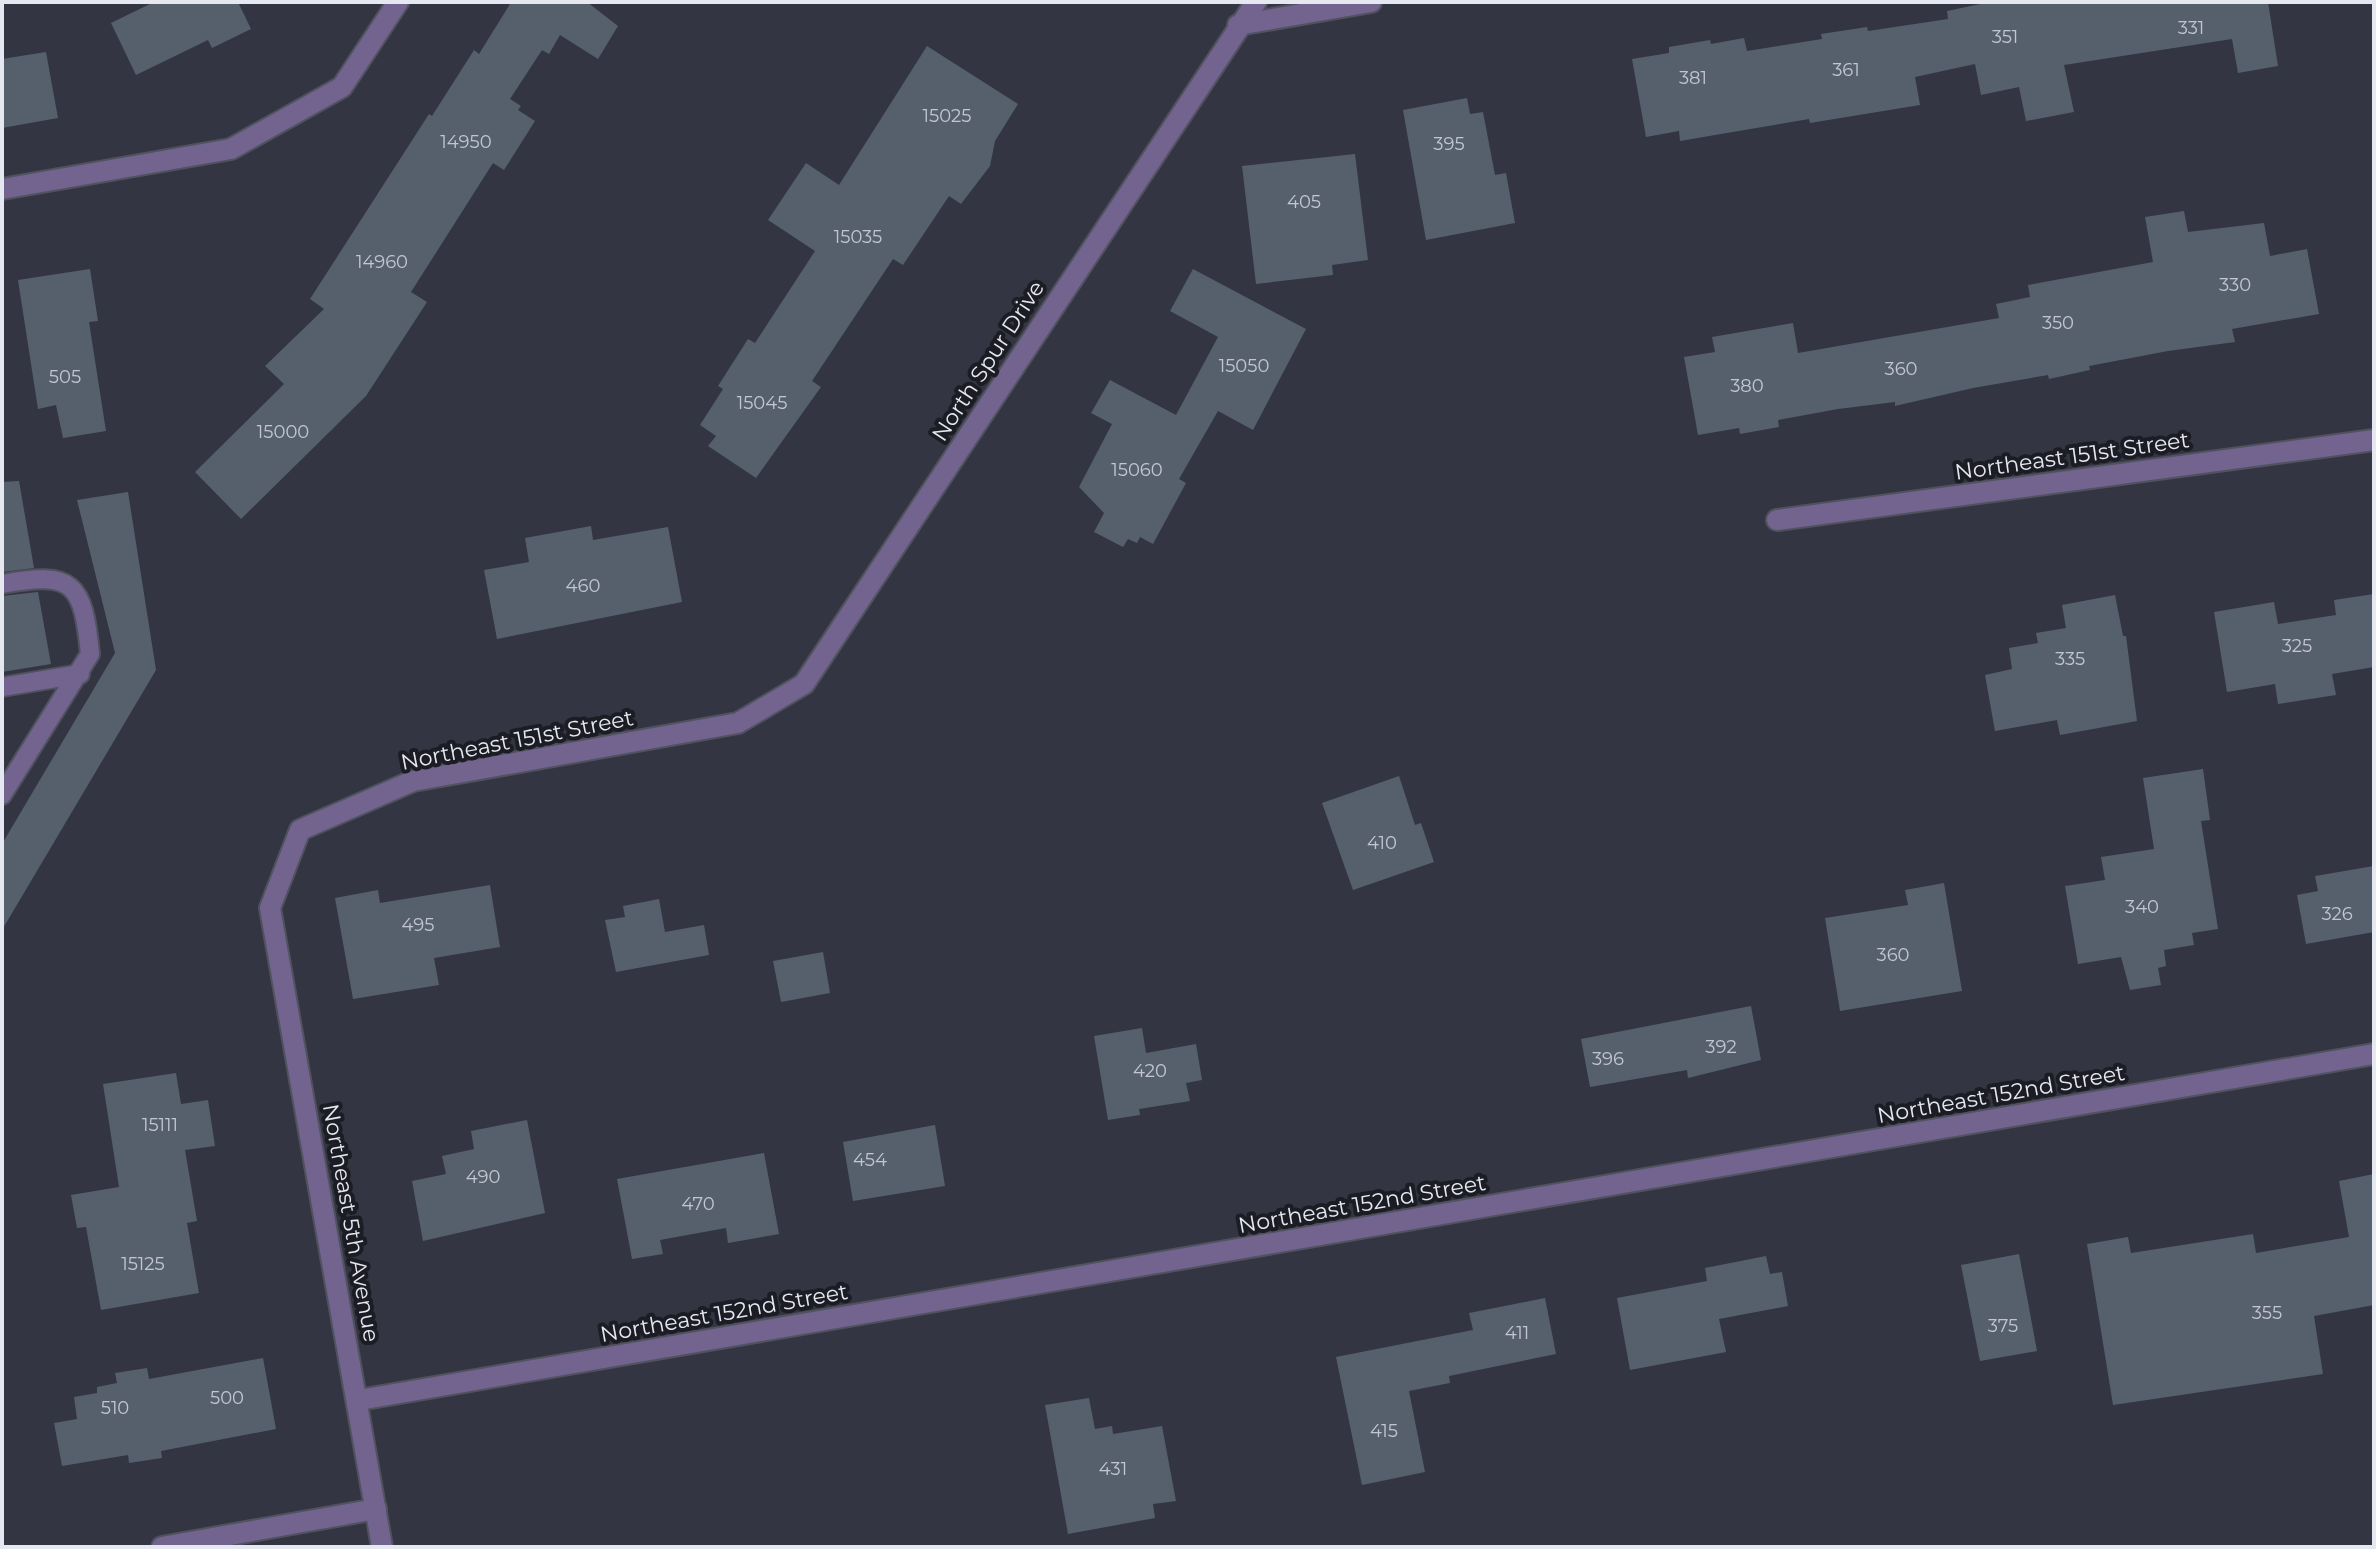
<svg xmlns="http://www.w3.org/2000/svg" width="2376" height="1549" viewBox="0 0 2376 1549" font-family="Montserrat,sans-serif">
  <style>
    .building { fill: #56606d }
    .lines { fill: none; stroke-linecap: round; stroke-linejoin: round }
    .lane-casing { stroke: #50525f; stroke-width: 22 }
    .street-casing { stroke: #50525f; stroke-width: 24 }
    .lane { stroke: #72648f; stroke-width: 18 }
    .street { stroke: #72648f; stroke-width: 20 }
    .labels { text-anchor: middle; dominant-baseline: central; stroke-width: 8; stroke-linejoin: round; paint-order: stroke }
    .number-label { font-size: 18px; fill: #c2c6d0 }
    .street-label { font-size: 22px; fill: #e6e8f1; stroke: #1c1d24 }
  </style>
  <rect width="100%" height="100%" fill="#333543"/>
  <g class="building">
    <path d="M154,2H238L251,29L212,48L208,40L136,75L111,23Z"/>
    <path d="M507,2H587L618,26L598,59L560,35L549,54L542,50L510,99L521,106L518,110L535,121L504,170L493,163L411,292L427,302L366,396L241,519L195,472L284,384L265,366L324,309L310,299L429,114L432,116L474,50L479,54L510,4Z"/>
    <path d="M1990,2H2268L2278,66L2238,73L2232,39L2064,65L2074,112L2026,121L2019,87L1981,95L1975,64L1915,77L1920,105L1810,123L1809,119L1680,141L1679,131L1646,137L1632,59L1669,53V47L1710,40L1711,44L1744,38L1747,51L1822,39L1821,34L1867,27L1868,31L1948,19L1947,11Z"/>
    <path d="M927,46L1018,104L995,141L990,166L961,204L949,196L903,265L893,259L812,381L821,387L756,478L708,446L716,436L700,425L723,389L718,386L748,339L755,343L815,251L768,220L806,163L839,185Z"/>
    <path d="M46,52L58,118L2,128V59Z"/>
    <path d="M1467,98L1470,114L1483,112L1495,175L1506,173L1515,223L1426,240L1403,110Z"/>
    <path d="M1355,154L1368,260L1332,265L1333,275L1256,284L1242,166Z"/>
    <path d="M2184,211L2188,232L2264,223L2270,256L2307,249L2319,314L2232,329L2235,342L2168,351L2089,366L2090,370L2049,379L2048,375L1973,388L1895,406V402L1838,409L1778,420L1779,427L1740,434L1739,428L1698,435L1684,357L1715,352L1712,337L1793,323L1798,353L1999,318L1996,304L2030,297L2028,285L2153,262L2145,217Z"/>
    <path d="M90,269L98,321L89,322L106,431L63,438L56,405L38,409L18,280Z"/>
    <path d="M1193,269L1306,329L1253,430L1218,411L1179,479L1186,483L1153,544L1140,537L1137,543L1128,539L1123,547L1094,532L1104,513L1079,487L1112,424L1091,413L1110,380L1176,415L1218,337L1170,311Z"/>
    <path d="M19,481L34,568L2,572V482Z"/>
    <path d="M128,492L156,670L2,930V844L115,653L77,500Z"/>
    <path d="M591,526L593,540L668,527L682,602L497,639L484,570L529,562L525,538Z"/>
    <path d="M38,592L51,664L2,672V596Z"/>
    <path d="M2374,594V667L2332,674L2336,695L2278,704L2275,684L2227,692L2214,612L2274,602L2278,624L2336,615L2334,600Z"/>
    <path d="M2115,595L2123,636H2126L2137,721L2060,735L2057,720L1995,731L1985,675L2012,669L2009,648L2038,643L2036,633L2066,628L2062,605Z"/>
    <path d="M2203,769L2210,820L2201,821L2218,929L2192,933L2194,945L2164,950L2166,966L2158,968L2161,985L2130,990L2121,957L2078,964L2065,886L2105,880L2101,857L2154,849L2143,778Z"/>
    <path d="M1399,776L1415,825L1421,823L1434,862L1353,890L1322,803Z"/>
    <path d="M2374,866V932L2306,944L2297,895L2318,891L2315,876Z"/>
    <path d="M1944,883L1962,991L1840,1011L1825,918L1908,905L1905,890Z"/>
    <path d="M490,885L500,947L434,958L439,985L353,999L335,898L378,890L380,903Z"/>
    <path d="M659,899L665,932L704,925L709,955L616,972L605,920L625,917L623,906Z"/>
    <path d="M823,952L830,993L781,1002L773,961Z"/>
    <path d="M1751,1006L1761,1060L1688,1078L1687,1070L1590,1087L1581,1039Z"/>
    <path d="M1142,1028L1146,1053L1196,1044L1202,1080L1186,1083L1190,1101L1139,1109L1140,1115L1108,1120L1094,1036Z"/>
    <path d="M176,1073L181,1104L208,1100L215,1146L185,1150L197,1221L187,1223L199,1293L101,1310L86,1227L77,1228L71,1195L119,1187L103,1084Z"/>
    <path d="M527,1120L545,1213L423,1241L412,1181L446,1174L442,1156L474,1149L471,1131Z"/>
    <path d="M935,1125L945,1186L853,1201L843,1142Z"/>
    <path d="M764,1153L779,1234L728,1243L726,1228L660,1240L663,1254L632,1259L617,1179Z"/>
    <path d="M2374,1174V1305L2314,1316L2323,1374L2113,1405L2087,1244L2128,1237L2131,1253L2253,1234L2256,1253L2349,1237L2339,1181Z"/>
    <path d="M2019,1254L2037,1351L1980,1361L1961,1265Z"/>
    <path d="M1766,1256L1770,1274L1782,1272L1788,1306L1719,1319L1726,1352L1630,1370L1617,1298L1707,1281L1705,1268Z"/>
    <path d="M1545,1298L1556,1354L1449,1376L1450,1383L1409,1391L1425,1472L1362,1485L1336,1357L1473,1330L1469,1313Z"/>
    <path d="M263,1358L276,1429L161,1451L162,1458L129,1463L128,1455L62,1466L54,1423L77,1419L74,1397L97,1393V1387L117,1383L115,1373L147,1368L149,1379Z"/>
    <path d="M1089,1398L1095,1429L1112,1426L1113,1434L1162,1426L1176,1501L1153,1504L1155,1518L1068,1534L1045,1405Z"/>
  </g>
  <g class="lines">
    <g class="lane-casing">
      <g id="lane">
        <path d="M2,584C73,571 83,582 90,654L2,795"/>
        <path d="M2,687L80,674"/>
      </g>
    </g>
    <g class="street-casing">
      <g id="street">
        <path d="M1238,25L1371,2"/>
        <path d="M2,189L231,149L342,87L398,2"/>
        <path d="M1777,520L2374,440"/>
        <path d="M359,1400L2374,1054"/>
        <path d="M162,1547L376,1509"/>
        <path d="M382,1547L270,908L300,830L413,781L738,723L804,684L1256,2"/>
      </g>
    </g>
    <use href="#lane" class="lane"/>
    <use href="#street" class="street"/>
  </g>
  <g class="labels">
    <g class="number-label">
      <text x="2191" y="28">331</text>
      <text x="2005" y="37">351</text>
      <text x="1846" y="70">361</text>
      <text x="1693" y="78">381</text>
      <text x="947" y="116">15025</text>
      <text x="466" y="142">14950</text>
      <text x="1449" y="144">395</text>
      <text x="1304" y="202">405</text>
      <text x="858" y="237">15035</text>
      <text x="382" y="262">14960</text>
      <text x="2235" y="285">330</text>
      <text x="2058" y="323">350</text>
      <text x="1244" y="366">15050</text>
      <text x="1901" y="369">360</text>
      <text x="65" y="377">505</text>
      <text x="1747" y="386">380</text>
      <text x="762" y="403">15045</text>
      <text x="283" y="432">15000</text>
      <text x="1137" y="470">15060</text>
      <text x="583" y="586">460</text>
      <text x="2297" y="646">325</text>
      <text x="2070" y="659">335</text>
      <text x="1382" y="843">410</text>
      <text x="2142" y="907">340</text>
      <text x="2337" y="914">326</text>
      <text x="418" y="925">495</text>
      <text x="1893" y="955">360</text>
      <text x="1721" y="1047">392</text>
      <text x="1608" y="1059">396</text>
      <text x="1150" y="1071">420</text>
      <text x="160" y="1125">15111</text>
      <text x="870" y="1160">454</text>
      <text x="483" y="1177">490</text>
      <text x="698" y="1204">470</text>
      <text x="143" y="1264">15125</text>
      <text x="2267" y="1313">355</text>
      <text x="2003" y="1326">375</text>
      <text x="1517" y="1333">411</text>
      <text x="227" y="1398">500</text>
      <text x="115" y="1408">510</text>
      <text x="1384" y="1431">415</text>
      <text x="1113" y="1469">431</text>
    </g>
    <g class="street-label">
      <text transform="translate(988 361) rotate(-57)">North Spur Drive</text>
      <text transform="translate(2072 456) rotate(-8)">Northeast 151st Street</text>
      <text transform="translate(517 740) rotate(-11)">Northeast 151st Street</text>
      <text transform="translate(2001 1094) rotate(-10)">Northeast 152nd Street</text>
      <text transform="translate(1362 1204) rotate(-10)">Northeast 152nd Street</text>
      <text transform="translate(351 1223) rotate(80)">Northeast 5th Avenue</text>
      <text transform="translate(724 1313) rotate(-10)">Northeast 152nd Street</text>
    </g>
  </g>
  <rect width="2376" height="1549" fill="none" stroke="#e6e8f1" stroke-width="8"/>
</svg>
